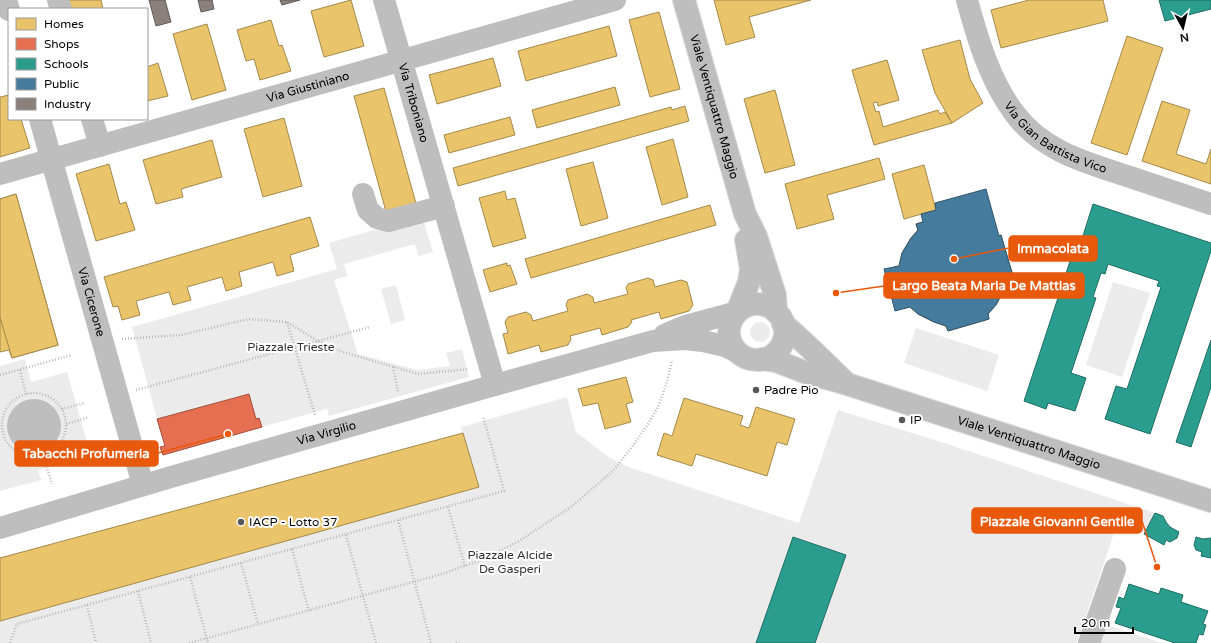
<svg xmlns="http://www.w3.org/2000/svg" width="1211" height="643" viewBox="0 0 1211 643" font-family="'Varela Round',sans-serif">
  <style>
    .green { fill: #ebebeb }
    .water { fill: #bebebe }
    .homes { fill: #e9c46a; stroke: #a3894a }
    .shops { fill: #e76f51; stroke: #a24e39 }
    .schools { fill: #2a9d8f; stroke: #1d6e64 }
    .public { fill: #457b9d; stroke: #30566e }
    .industry { fill: #8a817c; stroke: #615a57 }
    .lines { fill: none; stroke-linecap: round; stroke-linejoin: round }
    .major-casing { stroke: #dbdbdb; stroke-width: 24 }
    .path { stroke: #b9b9b9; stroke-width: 2.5; stroke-dasharray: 1 2; stroke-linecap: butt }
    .minor { stroke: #bebebe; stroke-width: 22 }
    .major { stroke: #bebebe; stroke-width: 22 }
    .poi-dot { fill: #595959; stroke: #fff; stroke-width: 1.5 }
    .labels { text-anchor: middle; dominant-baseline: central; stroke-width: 4; stroke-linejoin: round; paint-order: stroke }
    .street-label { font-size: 12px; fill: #000; stroke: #fff }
    .park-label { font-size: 12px; fill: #323232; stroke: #fff }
    .poi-label { font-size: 12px; fill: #000; stroke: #fff; text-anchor: start }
    .leader { fill: none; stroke: #e8590c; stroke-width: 1.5 }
    .callout-dot { fill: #e8590c; stroke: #fff; stroke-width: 1.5 }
    .callout { fill: #e8590c; stroke: #e8590c; stroke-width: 1.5 }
    .callout-label { font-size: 13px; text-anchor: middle; font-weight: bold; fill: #fff }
  </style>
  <rect width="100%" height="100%" fill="#fff"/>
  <g class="green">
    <path d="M422,216L433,252L418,256L415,244L344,264L347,276L334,280L358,354L417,370L450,366L446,353L462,349L469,377L329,416L327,409L262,427L259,419H256L249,394L157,419L132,327L337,269L329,243Z"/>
    <path d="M1113,282L1150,293L1122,377L1086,365Z"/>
    <path d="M396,285L405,320L391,324L381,289Z"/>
    <circle cx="760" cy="332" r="10"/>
    <path d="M916,328L999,355L987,391L904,363Z"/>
    <path d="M25,359L31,382L67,372L91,456L38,470L41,480L0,491V366Z"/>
    <path d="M567,397L576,432L610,458L631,468L799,523L838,410L941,442L1155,513L1145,532L1117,524L1077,643H0V621L478,487L461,427Z"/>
    <path d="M1109,626L1162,643H1095L1098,637Z"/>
  </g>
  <circle class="water" cx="34" cy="426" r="27"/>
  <g class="homes">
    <path d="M66,0H101L103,9H68Z"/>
    <path d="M351,0L364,46L324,57L311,11Z"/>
    <path d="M714,0H811L749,17L755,37L726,45Z"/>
    <path d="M1029,0H1103L1108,21L1001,48L991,10Z"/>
    <path d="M659,12L680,89L650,97L629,20Z"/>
    <path d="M271,20L279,46L282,45L291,71L260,80L254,59L246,61L237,30Z"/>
    <path d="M207,24L226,90L192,100L173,34Z"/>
    <path d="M609,26L617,56L526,81L518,51Z"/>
    <path d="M1127,36L1163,48L1127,155L1091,143Z"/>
    <path d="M960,40L970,79L983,103L952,123L935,93L922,50Z"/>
    <path d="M493,58L501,86L437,104L429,75Z"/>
    <path d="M887,60L899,100L878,106L877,102L873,103L876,112L879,111L883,127L938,110L940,114L945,112L952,123L874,145L852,70Z"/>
    <path d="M158,63L168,96L147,101V67Z"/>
    <path d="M615,87L620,105L537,128L532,110Z"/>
    <path d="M384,88L417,207L387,215L354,96Z"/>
    <path d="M775,90L795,165L765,173L744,99Z"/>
    <path d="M9,95V119H21L30,148L0,157V97Z"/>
    <path d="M1162,101L1190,110L1176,154L1206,164L1211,149V184L1142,161Z"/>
    <path d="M685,106L689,121L458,186L453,168L671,107L672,110Z"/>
    <path d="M510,117L515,135L449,153L444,135Z"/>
    <path d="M284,118L302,186L263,197L244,129Z"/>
    <path d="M673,139L688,197L662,205L646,147Z"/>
    <path d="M212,140L222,177L181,189L183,197L156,204L143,160Z"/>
    <path d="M879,158L885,179L827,195L834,219L797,229L785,184Z"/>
    <path d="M593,162L608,218L581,226L566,169Z"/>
    <path d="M109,164L120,204L126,202L135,230L96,241L76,174Z"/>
    <path d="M924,165L936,210L904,219L892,174Z"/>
    <path d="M505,191L507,200L515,198L526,238L493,247L479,198Z"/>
    <path d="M16,194L58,345L12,358L9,350L0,352V199Z"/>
    <path d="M16,194L58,345L12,358L0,317V199Z"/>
    <path d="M710,205L716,225L531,278L525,259Z"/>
    <path d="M958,211L960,217L969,219L987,229L996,236L1001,235L1013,276L1007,278L1004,290L996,305L988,314L989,319L948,331L946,326L934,322L918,314L910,307L905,308L894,267L899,266L902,253L911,238L918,230L916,224Z"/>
    <path d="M310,217L319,246L290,255L294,271L277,276L273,262L239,272L242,286L226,291L222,277L187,287L191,300L173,305L169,292L136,301L140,315L122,320L118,306L113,307L104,277Z"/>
    <circle cx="953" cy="272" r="41"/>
    <path d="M507,263V266L510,265L517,284L490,292L483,270Z"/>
    <circle cx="951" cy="273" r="7"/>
    <path d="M648,278L653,280L655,287L681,280L687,282L693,305L689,311L661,319L659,312L631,320L632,322L628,327L602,335L600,328L570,336L571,339L568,345L541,352L539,345L508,354L503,334L508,333L505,322L508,317L526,312L531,315L533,321L568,311L566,305L568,300L587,294L593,297L594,303L628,294L626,288L628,284Z"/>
    <path d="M626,377L633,402L626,404L631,422L605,429L598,403L583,406L578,389Z"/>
    <path d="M684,398L743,416L740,425L749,428L756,407L795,419L787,445L777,442L767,476L696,454L692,466L657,455L664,433L672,436Z"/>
    <path d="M463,433L479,487L0,621V558Z"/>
  </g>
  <path class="shops" d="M249,394L256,419L259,418L262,427L163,455L160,447L165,446L157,419Z"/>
  <g class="schools">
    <path d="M1159,0H1211V9L1165,21Z"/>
    <path d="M1093,204L1211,243V251L1150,434L1105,419L1116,386L1127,389L1161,287L1157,286L1159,281L1108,264L1105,274L1101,273L1093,297L1096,298L1071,373L1086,378L1075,411L1048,403L1046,409L1024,401L1077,240L1081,242Z"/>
    <path d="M1211,340V387L1191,447L1176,442Z"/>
    <path d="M1155,513L1163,516L1166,522L1170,527L1179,532L1177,538L1170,542L1166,540L1164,545L1144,534Z"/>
    <path d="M793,537L846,555L815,643H756Z"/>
    <path d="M1196,537L1203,539L1211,538V558L1201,556L1202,552L1196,550L1194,545Z"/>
    <path d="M1129,584L1159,594L1161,588L1183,595L1181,602L1208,611L1203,624L1206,625L1203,635L1199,634L1196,643H1175L1115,623L1121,608L1116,607L1119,597L1124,599Z"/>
  </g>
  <path class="public" d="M986,189L999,236L1001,235L1013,276L1007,278L1004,290L996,305L988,314L989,319L948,331L946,326L934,322L918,314L910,307L895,311L884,269L899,266L902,253L911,238L918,230L916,224L923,222L921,214L936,210L935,203Z"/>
  <g class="industry">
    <path d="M149,0H165L171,22L156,26Z"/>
    <path d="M198,0H212L214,9L201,12Z"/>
    <path d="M280,0H300L282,5Z"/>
  </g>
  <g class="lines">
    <g class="major-casing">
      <g id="major">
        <path id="s6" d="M684,0L745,214L756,236L775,295L776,312"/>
        <circle cx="757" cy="332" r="28"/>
        <path d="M737,312L749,282L751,269L746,240"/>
        <path d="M783,324C805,342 825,363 845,382"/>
        <path id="s7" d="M762,359L776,361L807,373L847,384L1211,501"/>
      </g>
    </g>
    <g class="path">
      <path d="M287,322L315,415"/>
      <path d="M122,339L181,335L249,319L287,322L318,341L343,352L418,374L469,369"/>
      <path d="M393,367L398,392"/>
      <path d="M20,370L26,394"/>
      <path d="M0,375L72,355"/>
      <path d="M136,390L370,327"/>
      <circle cx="34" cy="425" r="32"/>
      <path d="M62,409L85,403"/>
      <path d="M66,424L89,417"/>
      <path d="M43,455L52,484"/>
      <path d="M448,507L465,566"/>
      <path d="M398,520L431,643"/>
      <path d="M346,535L376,643"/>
      <path d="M292,549L309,611"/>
      <path d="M241,563L258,624"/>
      <path d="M190,577L208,643"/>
      <path d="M138,591L151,643"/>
      <path d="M87,605L96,643"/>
      <path d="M10,643L17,624L504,491L483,416"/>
      <path d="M189,643L442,574L487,558L519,541L571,507L613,471L632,447L648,424L658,407L667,382L672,360"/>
      <path d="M456,643L459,642"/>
    </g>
    <g class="minor">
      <path d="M6,0L9,10"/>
      <path d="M58,0L61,9"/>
      <path id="s1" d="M384,0L495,385"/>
      <path id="s2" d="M967,0C978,40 990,81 1015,114C1043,152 1088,163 1130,177C1157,186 1184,195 1211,204"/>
      <path id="s3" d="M40,119L143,485"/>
      <path d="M92,119L100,146"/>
      <path id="s4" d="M0,174L615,0"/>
      <path d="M363,194L368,210L377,218L388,221L444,206"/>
      <path d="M664,335L685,326L737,312"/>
      <path id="s5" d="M0,528L171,477L495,385L653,341L685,339L703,341L725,346L737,352"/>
      <path d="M1089,643L1115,569"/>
    </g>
    <use href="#major" class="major"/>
  </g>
  <g class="poi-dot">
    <circle cx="756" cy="390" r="4"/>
    <circle cx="902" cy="420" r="4"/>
    <circle cx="241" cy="522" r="4"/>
  </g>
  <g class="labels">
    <g class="street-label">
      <text stroke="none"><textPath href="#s4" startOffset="320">Via Giustiniano</textPath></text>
      <text stroke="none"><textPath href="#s1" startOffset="107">Via Triboniano</textPath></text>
      <text stroke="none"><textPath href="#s6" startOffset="111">Viale Ventiquattro Maggio</textPath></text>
      <text stroke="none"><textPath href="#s2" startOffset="172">Via Gian Battista Vico</textPath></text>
      <text stroke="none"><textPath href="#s3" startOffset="190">Via Cicerone</textPath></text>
      <text stroke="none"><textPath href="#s5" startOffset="340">Via Virgilio</textPath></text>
      <text stroke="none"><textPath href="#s7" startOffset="280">Viale Ventiquattro Maggio</textPath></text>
    </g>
    <g class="park-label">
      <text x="291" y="347">Piazzale Trieste</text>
      <text x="510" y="555">Piazzale Alcide<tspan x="510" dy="14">De Gasperi</tspan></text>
    </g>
    <g class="poi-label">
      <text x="764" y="390">Padre Pio</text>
      <text x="910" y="420">IP</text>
      <text x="249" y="522">IACP - Lotto 37</text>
    </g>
  </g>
  <path class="leader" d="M954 259L1009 248M836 293L884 286M228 434L158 453M1157 567L1142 521"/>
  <g class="callout-dot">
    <circle cx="954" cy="259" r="4"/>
    <circle cx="836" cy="293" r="4"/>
    <circle cx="228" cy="434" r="4"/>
    <circle cx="1157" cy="567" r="4"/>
  </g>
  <g class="callout">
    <rect x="1009" y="236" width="88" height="25" rx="4"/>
    <rect x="884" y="273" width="200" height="25" rx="4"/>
    <rect x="15" y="441" width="143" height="25" rx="4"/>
    <rect x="972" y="508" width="170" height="25" rx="4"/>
  </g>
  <g class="callout-label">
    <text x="1053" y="253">Immacolata</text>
    <text x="984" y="290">Largo Beata Maria De Mattias</text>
    <text x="86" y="458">Tabacchi Profumeria</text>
    <text x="1057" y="526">Piazzale Giovanni Gentile</text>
  </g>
  <rect x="8" y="8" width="140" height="112" fill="#ffffff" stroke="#999999"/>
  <rect x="16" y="18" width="20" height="12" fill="#e9c46a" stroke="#999999"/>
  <text x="44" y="28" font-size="12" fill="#000000">Homes</text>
  <rect x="16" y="38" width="20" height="12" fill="#e76f51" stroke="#999999"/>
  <text x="44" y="48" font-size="12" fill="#000000">Shops</text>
  <rect x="16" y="58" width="20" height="12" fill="#2a9d8f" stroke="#999999"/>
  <text x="44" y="68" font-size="12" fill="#000000">Schools</text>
  <rect x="16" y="78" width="20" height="12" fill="#457b9d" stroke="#999999"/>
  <text x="44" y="88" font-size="12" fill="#000000">Public</text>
  <rect x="16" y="98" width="20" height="12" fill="#8a817c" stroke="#999999"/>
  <text x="44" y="108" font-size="12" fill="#000000">Industry</text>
  <g transform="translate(1183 28) rotate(172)" stroke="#ffffff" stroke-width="3" paint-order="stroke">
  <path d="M0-3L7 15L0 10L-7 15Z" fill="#000000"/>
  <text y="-6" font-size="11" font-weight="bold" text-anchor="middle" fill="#000000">N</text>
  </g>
  <path d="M1075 627v6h58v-6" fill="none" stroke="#000000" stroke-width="2"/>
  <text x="1081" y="627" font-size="12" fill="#000000" stroke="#ffffff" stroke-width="3" paint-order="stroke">20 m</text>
</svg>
